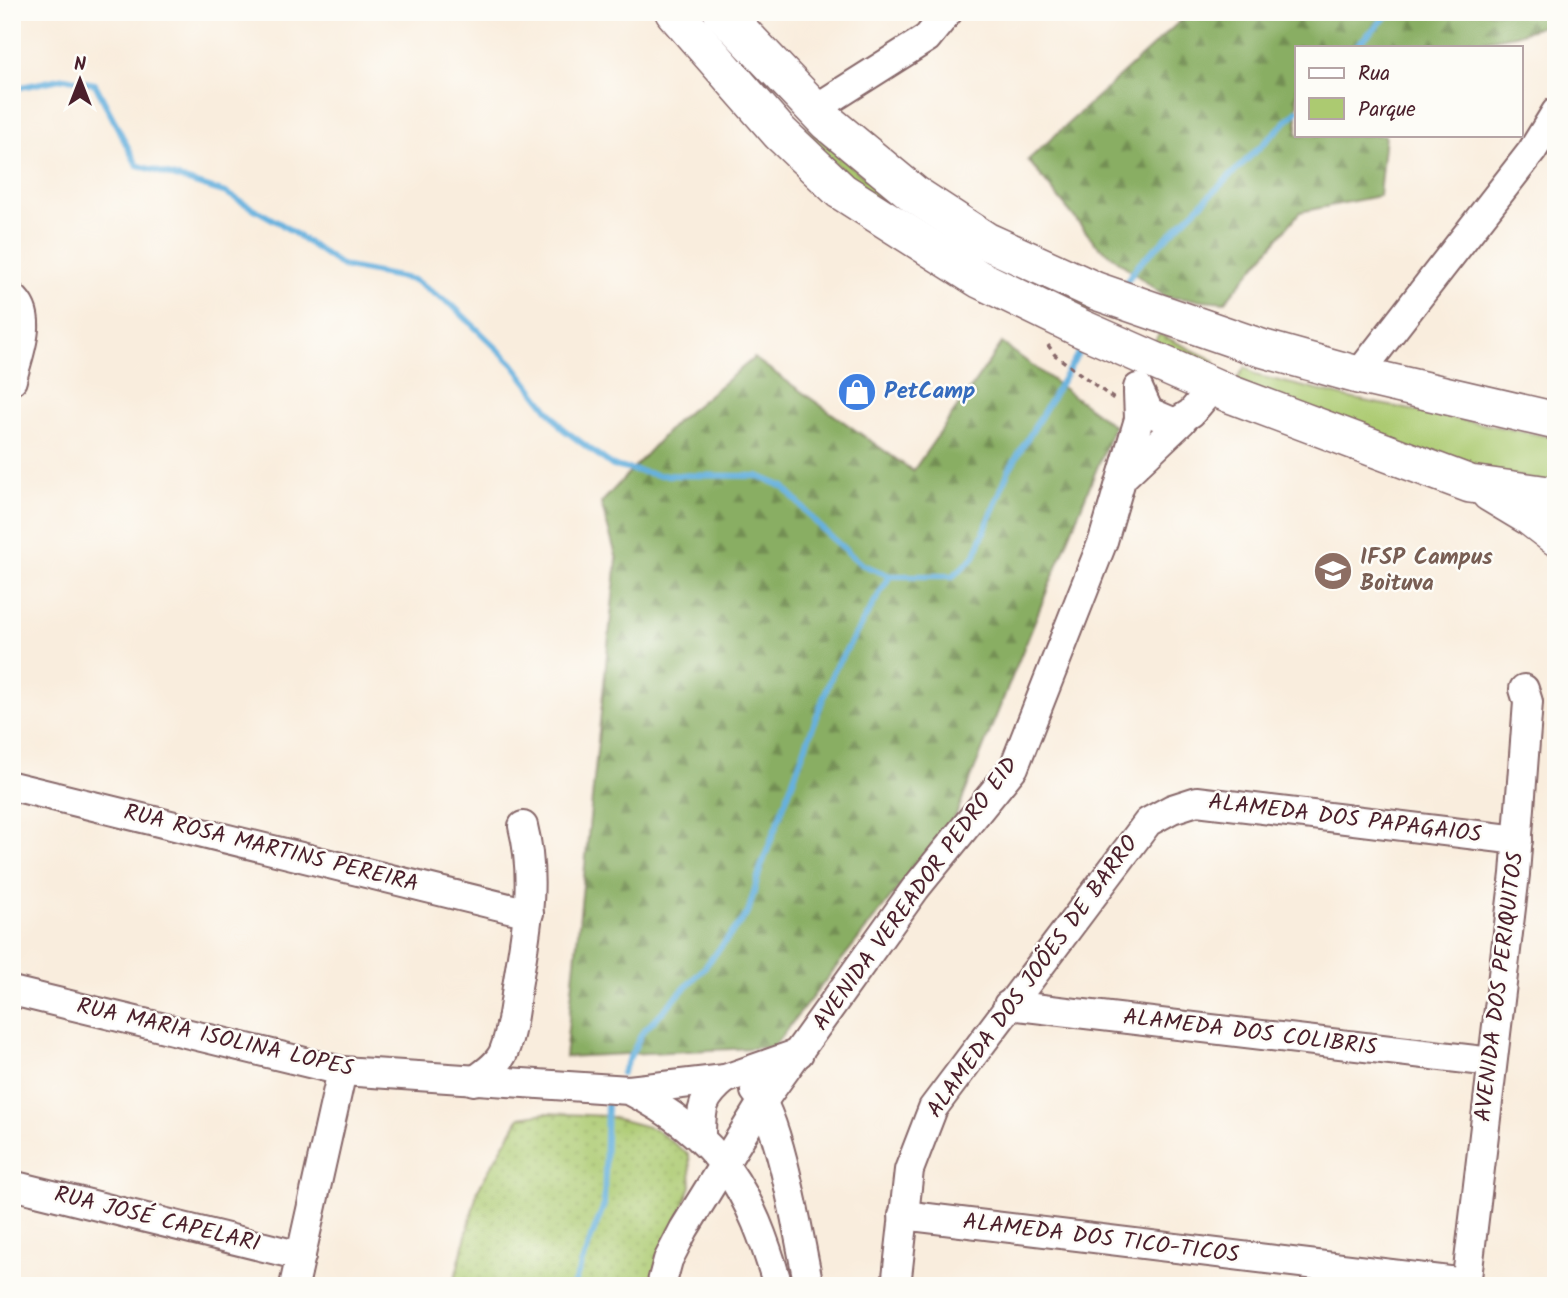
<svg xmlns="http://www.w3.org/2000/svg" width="1568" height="1298" viewBox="0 0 1568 1298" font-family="Kalam,sans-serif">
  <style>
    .grass { fill: url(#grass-dots); stroke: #7b744e; stroke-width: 2 }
    .forest { fill: url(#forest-firs); stroke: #6a6647; stroke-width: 2 }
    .park { fill: #acca71; stroke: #7b744e; stroke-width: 2 }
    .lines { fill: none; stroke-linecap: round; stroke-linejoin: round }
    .stream { stroke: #66b1de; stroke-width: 6 }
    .minor-casing { stroke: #876769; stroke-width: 32 }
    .major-casing { stroke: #876769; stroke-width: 40 }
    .path { stroke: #876769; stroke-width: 3.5; stroke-dasharray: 5 5; stroke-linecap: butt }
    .minor { stroke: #fff; stroke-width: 28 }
    .major { stroke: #fff; stroke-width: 37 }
    .labels { text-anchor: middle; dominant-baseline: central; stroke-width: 5; stroke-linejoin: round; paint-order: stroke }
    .shop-label { font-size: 23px; font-weight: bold; fill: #366cbe; stroke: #fdfcf7; text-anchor: start }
    .education-label { font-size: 23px; font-weight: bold; fill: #785e54; stroke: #fdfcf7; text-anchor: start }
    .street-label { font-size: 23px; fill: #4a1f2b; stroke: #fdfcf7 }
  </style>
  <defs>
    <pattern id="grass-dots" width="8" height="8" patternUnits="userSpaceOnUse" patternTransform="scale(1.75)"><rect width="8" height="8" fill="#acca71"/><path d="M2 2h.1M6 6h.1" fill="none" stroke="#96ad62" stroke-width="1.8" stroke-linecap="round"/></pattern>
    <pattern id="forest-firs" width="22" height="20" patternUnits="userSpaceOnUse" patternTransform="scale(1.75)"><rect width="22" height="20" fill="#89ae63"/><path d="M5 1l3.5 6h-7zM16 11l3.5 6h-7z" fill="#728d52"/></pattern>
  </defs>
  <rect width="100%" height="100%" fill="#fdfcf7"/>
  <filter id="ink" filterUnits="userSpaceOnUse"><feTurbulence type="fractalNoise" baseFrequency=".0143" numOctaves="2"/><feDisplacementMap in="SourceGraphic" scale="14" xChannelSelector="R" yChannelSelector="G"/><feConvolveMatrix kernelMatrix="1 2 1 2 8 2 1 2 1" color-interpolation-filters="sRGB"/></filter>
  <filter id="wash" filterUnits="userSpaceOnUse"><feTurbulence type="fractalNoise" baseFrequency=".00686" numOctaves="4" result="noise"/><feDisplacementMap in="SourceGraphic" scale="28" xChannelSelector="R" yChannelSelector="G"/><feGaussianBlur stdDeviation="1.57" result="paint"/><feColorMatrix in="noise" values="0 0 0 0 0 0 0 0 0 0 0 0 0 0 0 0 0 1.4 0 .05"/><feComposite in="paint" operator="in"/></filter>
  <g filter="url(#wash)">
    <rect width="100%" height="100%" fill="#f9eddd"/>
    <g class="grass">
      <path d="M803,125L877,188L936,229L1090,304L1085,320L878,202L798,130Z"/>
      <path d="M1159,334L1215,361L1211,369L1153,344Z"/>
      <path d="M546,1113L607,1116L655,1129L689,1155L691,1186L653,1286H453L478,1189L520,1117Z"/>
    </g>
    <g class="forest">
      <path d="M1190,12H1556V22L1515,35L1450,47H1297V135H1385L1379,196L1300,212L1225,302L1165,297L1095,243L1028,160Z"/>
      <path d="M1002,343L1114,426L956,815L773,1047L565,1057L617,559L601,503L676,422L754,358L913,471Z"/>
    </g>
    <path class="park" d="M1245,367L1255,375L1354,399L1556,438V485L1397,450L1234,383Z"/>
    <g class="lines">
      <g class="stream">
        <path d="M1355,47L1391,12"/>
        <path d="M12,89L65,78L95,84L137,165L226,193L281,224L342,266L414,280L454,307L513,364L563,429L613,466L658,475L758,476L784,487L822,529L861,564L890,576H953L974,557L1009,470L1085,342"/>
        <path d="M1123,287L1137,266L1297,111"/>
        <path d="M622,1073L642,1033L704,968L748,913L760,870L833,672L890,576"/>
        <path d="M573,1286L604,1205L607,1105"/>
      </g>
    </g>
  </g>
  <g filter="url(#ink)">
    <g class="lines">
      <g class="minor-casing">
        <g id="minor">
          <path d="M815,109L927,38L948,12"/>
          <path d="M12,297C36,317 18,353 12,380"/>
          <path d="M1358,375L1532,151L1556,112"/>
          <path d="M1138,388L1149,412L1175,423L1191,413L1213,387"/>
          <path d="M1124,476L1182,421"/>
          <path d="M12,786L529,913"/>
          <path d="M12,991L342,1071L629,1090L725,1079L799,1053"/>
          <path d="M1008,1005L1492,1062"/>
          <path d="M474,1081C485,1073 499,1064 504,1051C512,1031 514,1008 517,987C526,931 537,882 523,826"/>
          <path d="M629,1090C720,1136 751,1191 778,1286"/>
          <path d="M755,1091C780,1118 800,1244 809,1286"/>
          <path d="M701,1137C701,1107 702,1098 725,1079"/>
          <path d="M12,1185L301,1256"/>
          <path d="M903,1215L1466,1283"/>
          <path d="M294,1286L342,1071"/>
          <path d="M661,1286L668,1260L684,1229L763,1101L915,889L1014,767L1103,541L1139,419L1138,393"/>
          <path d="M896,1286L909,1170L933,1108L1148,822L1172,809L1197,801L1518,840"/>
          <path d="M1466,1286L1515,874L1528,702L1524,689"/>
        </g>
      </g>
      <g class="major-casing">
        <g id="major">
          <path d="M674,12L780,133L841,191L979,279L1078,327L1230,394L1470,484L1556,496"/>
          <path d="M722,12L827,122L914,194L986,241L1096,291L1261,348L1358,375L1556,421"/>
          <path d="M1490,493L1530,517L1556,537"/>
        </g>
      </g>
      <path class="path" d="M1048,345L1055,355L1114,399"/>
      <use href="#minor" class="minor"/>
      <use href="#major" class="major"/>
    </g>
  </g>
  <defs>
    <g id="shop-disc" transform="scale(2.0125)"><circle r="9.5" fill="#3f7fe0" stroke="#fdfcf7"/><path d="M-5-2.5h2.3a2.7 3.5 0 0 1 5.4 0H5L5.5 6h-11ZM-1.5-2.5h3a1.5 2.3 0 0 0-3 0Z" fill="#fff"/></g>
    <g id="university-disc" transform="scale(2.0125)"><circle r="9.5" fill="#8d6e63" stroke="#fdfcf7"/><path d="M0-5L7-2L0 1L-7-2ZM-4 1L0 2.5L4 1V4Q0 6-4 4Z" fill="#fff"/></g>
  </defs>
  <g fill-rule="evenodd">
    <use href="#shop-disc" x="857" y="392"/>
    <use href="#university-disc" x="1333" y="571"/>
  </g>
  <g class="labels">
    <g class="shop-label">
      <text x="884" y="392">PetCamp</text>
    </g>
    <g class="education-label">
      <text x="1360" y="558">IFSP Campus<tspan x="1360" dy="26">Boituva</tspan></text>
    </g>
    <g class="street-label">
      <text transform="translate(1345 819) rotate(7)">ALAMEDA DOS PAPAGAIOS</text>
      <text transform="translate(271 849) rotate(14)">RUA ROSA MARTINS PEREIRA</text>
      <text transform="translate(916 894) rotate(-54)">AVENIDA VEREADOR PEDRO EID</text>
      <text transform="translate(1033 977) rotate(-54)">ALAMEDA DOS JOÕES DE BARRO</text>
      <text transform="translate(1500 987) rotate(-83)">AVENIDA DOS PERIQUITOS</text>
      <text transform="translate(1250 1033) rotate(7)">ALAMEDA DOS COLIBRIS</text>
      <text transform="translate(215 1038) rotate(13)">RUA MARIA ISOLINA LOPES</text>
      <text transform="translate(157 1220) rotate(14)">RUA JOSÉ CAPELARI</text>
      <text transform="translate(1101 1239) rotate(7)">ALAMEDA DOS TICO-TICOS</text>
    </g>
  </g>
  <rect width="1568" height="1298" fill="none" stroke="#fdfcf7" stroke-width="42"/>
  <rect x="1295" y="46" width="228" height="91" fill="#fdfcf7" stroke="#b5a4a5" stroke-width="2"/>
  <rect x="1309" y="68" width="35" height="10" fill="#ffffff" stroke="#b5a4a5" stroke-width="2"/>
  <text x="1358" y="80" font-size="21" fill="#4a1f2b">Rua</text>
  <rect x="1309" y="98" width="35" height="21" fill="#acca71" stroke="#b5a4a5" stroke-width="2"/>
  <text x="1358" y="116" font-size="21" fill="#4a1f2b">Parque</text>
  <g transform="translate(80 80)" stroke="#fdfcf7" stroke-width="5" paint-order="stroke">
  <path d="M0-5L12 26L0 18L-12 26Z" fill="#4a1f2b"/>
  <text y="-10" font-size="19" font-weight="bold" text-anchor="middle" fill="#4a1f2b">N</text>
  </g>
</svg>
